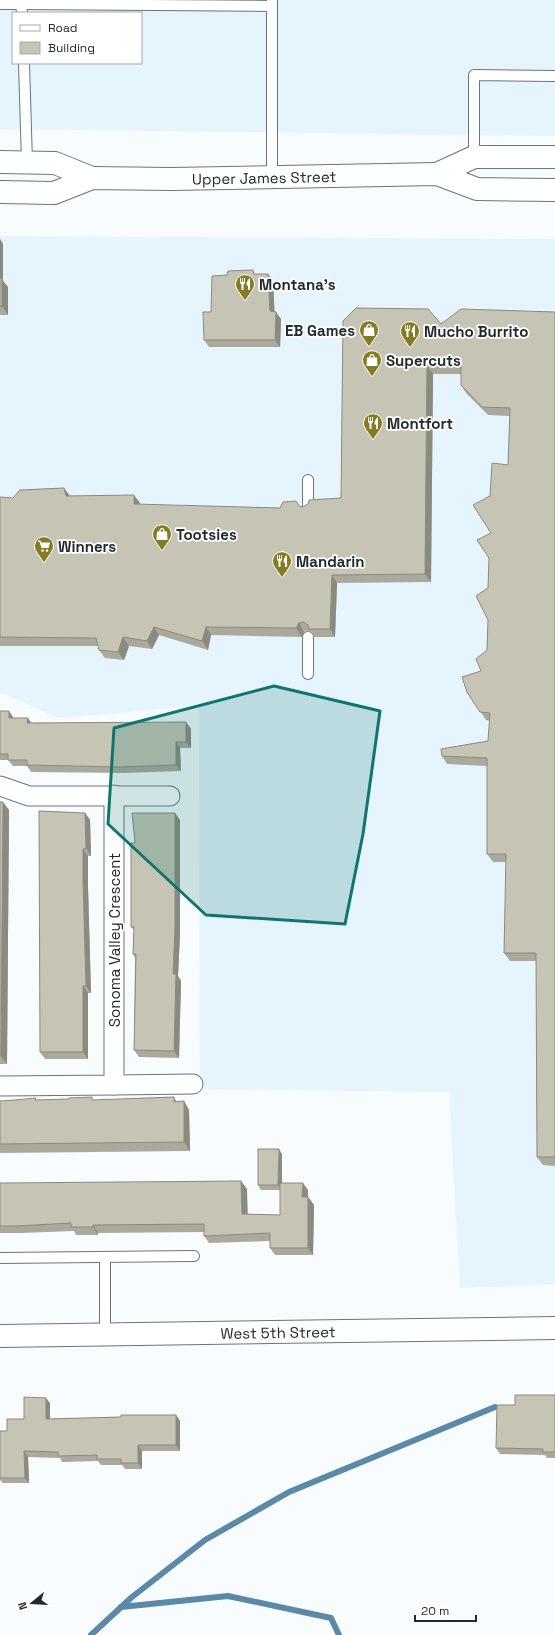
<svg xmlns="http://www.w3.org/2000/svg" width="555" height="1635" viewBox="0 0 555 1635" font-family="'Space Grotesk',sans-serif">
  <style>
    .built { fill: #e6f4fd; fill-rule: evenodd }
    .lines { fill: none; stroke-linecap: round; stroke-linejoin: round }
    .stream { stroke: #5b89a8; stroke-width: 6 }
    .service-casing { stroke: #67757e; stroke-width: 12 }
    .minor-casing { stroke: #67757e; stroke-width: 21 }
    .tertiary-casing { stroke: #67757e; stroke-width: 24 }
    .primary-casing { stroke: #67757e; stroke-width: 24 }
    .service { stroke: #fff; stroke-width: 10 }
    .minor { stroke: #fff; stroke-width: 19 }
    .tertiary { stroke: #fff; stroke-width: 22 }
    .primary { stroke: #fff; stroke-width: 22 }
    .wall { fill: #aaa99c }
    .shaded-wall { fill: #8b8a7f }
    .building { fill: #c6c5b5; stroke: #8b8a7f }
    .marked { fill: #0f766e; fill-opacity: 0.2; stroke: #0f766e; stroke-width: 3; stroke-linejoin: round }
    .labels { text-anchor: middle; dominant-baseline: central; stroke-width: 3.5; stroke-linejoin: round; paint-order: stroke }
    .street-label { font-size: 15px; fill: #23292d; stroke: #fff }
    .poi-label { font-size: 15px; font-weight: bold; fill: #23292d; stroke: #fff; text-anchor: start }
  </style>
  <rect width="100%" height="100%" fill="#f9fcfe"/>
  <g class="built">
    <path d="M0,0H555V136L0,129ZM13,13H141V63H13Z"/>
    <path d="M0,236L555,239V1284L460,1288L449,1092L200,1089L199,706L58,718L0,692Z"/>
  </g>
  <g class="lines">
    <g class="stream">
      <path d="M121,1607L228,1596L331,1618L339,1635"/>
      <path d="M91,1635L132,1597L205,1540L289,1492L495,1407"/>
    </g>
    <g class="service-casing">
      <g id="service">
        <path d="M272,0V176"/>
        <path d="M0,4H21L22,13"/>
        <path d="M21,4L272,6"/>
        <path d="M24,63L27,163"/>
        <path d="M474,157V75L555,76"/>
        <path d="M308,480V509"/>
        <path d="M308,674V637"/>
        <path d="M105,1257V1335"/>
        <path d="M0,1258L194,1256"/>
      </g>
    </g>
    <g class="minor-casing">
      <g id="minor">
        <path d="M0,786L29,796H170"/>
        <path d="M114,1085L193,1084"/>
        <path d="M0,1086L114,1085V795"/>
      </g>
    </g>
    <g class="tertiary-casing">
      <g id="tertiary">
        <path id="s1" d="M0,1336L555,1328"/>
      </g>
    </g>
    <g class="primary-casing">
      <g id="primary">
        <path d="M0,162L55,163L92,178"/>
        <path d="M437,174L474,157H555"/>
        <path id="s2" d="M0,192L54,193L92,178L171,179L437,174L477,189L555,190"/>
      </g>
    </g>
    <use href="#service" class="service"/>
    <use href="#minor" class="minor"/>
    <use href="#tertiary" class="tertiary"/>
    <use href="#primary" class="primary"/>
  </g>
  <g class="wall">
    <path d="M0,239L3,244V281L8,287V315H0Z"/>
    <path d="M255,274H268L273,281L274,312L281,319L280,347H209L204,340L211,312Z"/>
    <path d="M555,312V1166L543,1165L537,1157L536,961H510L504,953L506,862H493L487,854V766L447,764L442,756L488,741L490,721L486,720L467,692L481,671L487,650L488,620V588L491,533L490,496L508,465L510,416L488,415L466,393L461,385V374H433L431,582L337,583L335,637H314L311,632L308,631L304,632L302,637L211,635L208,650L159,635L152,649L129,646L124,660L105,658L99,650L98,646H0V497L13,498L64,488L69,496L140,503V505L280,508L299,506L303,507L341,498L441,324Z"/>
    <path d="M0,711L13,718L31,723L186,722L191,729V748H180L181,771L125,773L31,772L27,766H13L8,760H0Z"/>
    <path d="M0,802L9,810L7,1064H0Z"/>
    <path d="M85,813L90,820L91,856H88V887L91,993H88V1059H45L40,1052Z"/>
    <path d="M175,813L180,820V934L178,976L181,981L179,1058L139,1057L134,1050L135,958L133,954L134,930L131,927L135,843Z"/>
    <path d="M174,1097L177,1102L184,1101L189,1110L190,1151L0,1153V1101L94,1100Z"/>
    <path d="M282,1154V1183L308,1190V1197L314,1205L313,1255H275L270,1248V1241L209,1243L204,1236V1232L98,1233V1235H76L74,1231L21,1233H0V1183L247,1189V1214L280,1215V1190H261L258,1185Z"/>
    <path d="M555,1395V1458H547L545,1455L500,1454L496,1448L515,1405Z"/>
    <path d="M50,1403V1419L121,1417L176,1415L180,1421V1451H142V1469H125L122,1465H101L98,1461L62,1462L60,1458L28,1457L29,1483H3L0,1480V1431H7L24,1419Z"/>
  </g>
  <g class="shaded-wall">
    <path d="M0,239L3,244V281L8,287V315L2,306L0,282Z"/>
    <path d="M268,274L273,281L275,319L270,311Z"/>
    <path d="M276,312L281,319L280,347L275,340Z"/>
    <path d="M427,366L433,374L431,582L425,574Z"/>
    <path d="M64,488L70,496H66Z"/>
    <path d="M134,495L140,503V513L134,504Z"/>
    <path d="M332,575L337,583L335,637L330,629Z"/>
    <path d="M299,623L304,632L302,637L296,628Z"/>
    <path d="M154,627L159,635L152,649L147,641Z"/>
    <path d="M206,627L211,635L208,650L202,641Z"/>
    <path d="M123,637L129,646L124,660L118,652Z"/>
    <path d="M9,711L13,717V724L9,718Z"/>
    <path d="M28,718L32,724L27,723Z"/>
    <path d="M186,722L191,729V748L186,742Z"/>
    <path d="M176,742L180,748L181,771L176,765Z"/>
    <path d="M3,802L9,810L7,1064L1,1056Z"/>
    <path d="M85,813L90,820L91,856L86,848Z"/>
    <path d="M175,813L180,820V934L178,976L181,981L179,1058L174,1051L173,974Z"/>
    <path d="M83,849L88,856V887L91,993L86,986L83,880Z"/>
    <path d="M83,986L88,993V1059L83,1052Z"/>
    <path d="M184,1101L189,1110L190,1151L184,1142Z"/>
    <path d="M279,1149L282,1154V1190L278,1185Z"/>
    <path d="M241,1181L247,1189L248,1222L242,1214Z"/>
    <path d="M303,1183L308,1190V1205L302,1197Z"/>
    <path d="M308,1197L314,1205L313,1255L308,1248Z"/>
    <path d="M93,1225L98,1233V1235L93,1227Z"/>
    <path d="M46,1398L50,1403V1424L46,1419Z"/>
    <path d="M176,1415L180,1421V1451L176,1445Z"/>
    <path d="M138,1445L142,1451V1469L138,1463Z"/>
    <path d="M24,1451L28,1457L29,1483L25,1478Z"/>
  </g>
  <g class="building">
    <path d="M253,270L254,274H268L270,311L276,312L275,340H204L203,312H211L212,276L227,275L228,271Z"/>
    <rect x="0" y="278" width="2" height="28"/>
    <path d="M356,308L428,309L441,324L461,309L555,312V1157H537L536,953H504L506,854H487V758L442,756L441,749L488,741L490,713L480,712L467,692L462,677L481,671L476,659L487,650L488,620L476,596L488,588L489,558L477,540L491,533L473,505L490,496L492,463L508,465L510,408L482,407L461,385V366H427L425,574L332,575L330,629H309L308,625L303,622L299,623L296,628L206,627L202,641L154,627L147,641L123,637L118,652L99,650L96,638L0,637V497L13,498L20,490L64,488L66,496L134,495V504L280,508L283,502L296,501L299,506L303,507L308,504L309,500L341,498L343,321Z"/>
    <path d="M0,711H9V718H28L27,723L186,722V742H176V765L121,767L27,765V760H8V754H0Z"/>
    <path d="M0,802H3L1,1056H0Z"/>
    <path d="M39,811L85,813L86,848L83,849V880L86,986H83V1052H40Z"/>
    <path d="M132,813H175V927L173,974H176L174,1051L134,1050L136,954H133L134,927H131V843H135Z"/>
    <path d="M92,1097V1100L174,1097V1102L184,1101V1142L0,1144V1101L15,1100L36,1098L35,1100L69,1099V1098Z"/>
    <path d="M258,1149H279L278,1185H258Z"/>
    <path d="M241,1181L242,1214L280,1215V1183H303L302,1197H308V1248H270V1233L204,1236V1224L93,1225V1227H71V1223L16,1226H0V1183Z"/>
    <path d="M515,1395H555V1452H543V1449L496,1448L497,1405H515Z"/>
    <path d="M24,1397L46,1398V1419L121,1417V1415H176V1445H138V1463H121V1459H97V1455L58,1456V1452L24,1451L25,1478H0V1431H7V1419H24Z"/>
  </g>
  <path class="marked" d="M274,686L380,711L363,834L345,924L206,915L108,824L114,728Z"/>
  <defs>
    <g id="restaurant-pin" transform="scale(1)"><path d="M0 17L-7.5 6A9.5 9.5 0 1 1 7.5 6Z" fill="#857b21" stroke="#fff"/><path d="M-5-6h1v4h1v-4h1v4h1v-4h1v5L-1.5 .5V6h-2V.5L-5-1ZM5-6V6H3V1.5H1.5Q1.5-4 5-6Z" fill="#fff"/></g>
    <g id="shop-pin" transform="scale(1)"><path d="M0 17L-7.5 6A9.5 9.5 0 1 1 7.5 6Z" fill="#857b21" stroke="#fff"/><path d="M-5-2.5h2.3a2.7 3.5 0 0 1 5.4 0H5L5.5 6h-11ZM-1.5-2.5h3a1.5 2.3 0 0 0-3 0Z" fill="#fff"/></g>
    <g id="supermarket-pin" transform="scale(1)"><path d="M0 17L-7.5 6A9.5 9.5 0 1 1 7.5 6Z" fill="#857b21" stroke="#fff"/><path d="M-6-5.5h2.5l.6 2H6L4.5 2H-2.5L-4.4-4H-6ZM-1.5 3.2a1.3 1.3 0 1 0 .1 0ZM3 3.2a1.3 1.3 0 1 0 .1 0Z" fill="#fff"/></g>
  </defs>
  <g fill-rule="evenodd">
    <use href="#restaurant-pin" x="245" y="284"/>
    <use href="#shop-pin" x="369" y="330"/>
    <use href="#restaurant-pin" x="410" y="331"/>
    <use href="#shop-pin" x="372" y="360"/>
    <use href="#restaurant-pin" x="373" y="423"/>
    <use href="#shop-pin" x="162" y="534"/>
    <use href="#supermarket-pin" x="44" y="546"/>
    <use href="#restaurant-pin" x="282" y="561"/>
  </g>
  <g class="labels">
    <g class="street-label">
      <text stroke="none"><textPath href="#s2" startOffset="267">Upper James Street</textPath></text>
      <text transform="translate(114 940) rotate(-90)">Sonoma Valley Crescent</text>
      <text stroke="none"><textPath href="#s1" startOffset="278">West 5th Street</textPath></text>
    </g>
    <g class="poi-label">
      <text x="259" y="284">Montana's</text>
      <text x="355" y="330" text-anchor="end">EB Games</text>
      <text x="424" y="331">Mucho Burrito</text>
      <text x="386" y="360">Supercuts</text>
      <text x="387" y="423">Montfort</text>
      <text x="176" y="534">Tootsies</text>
      <text x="58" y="546">Winners</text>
      <text x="296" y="561">Mandarin</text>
    </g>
  </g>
  <rect x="12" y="12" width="130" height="52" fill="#ffffff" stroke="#a7a9ab"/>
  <rect x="20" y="25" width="20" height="6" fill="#ffffff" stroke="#a7a9ab"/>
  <text x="48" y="32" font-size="12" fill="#23292d">Road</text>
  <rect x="20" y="42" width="20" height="12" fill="#c6c5b5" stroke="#a7a9ab"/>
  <text x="48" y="52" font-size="12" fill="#23292d">Building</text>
  <g transform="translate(32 1603) rotate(252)" stroke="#ffffff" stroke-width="3" paint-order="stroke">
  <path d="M0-3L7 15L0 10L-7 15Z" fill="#23292d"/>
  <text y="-6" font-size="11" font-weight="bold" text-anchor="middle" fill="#23292d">N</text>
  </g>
  <path d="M415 1615v6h61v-6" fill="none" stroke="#23292d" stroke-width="2"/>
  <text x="421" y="1615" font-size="12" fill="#23292d" stroke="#ffffff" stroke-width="3" paint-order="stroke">20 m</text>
</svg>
